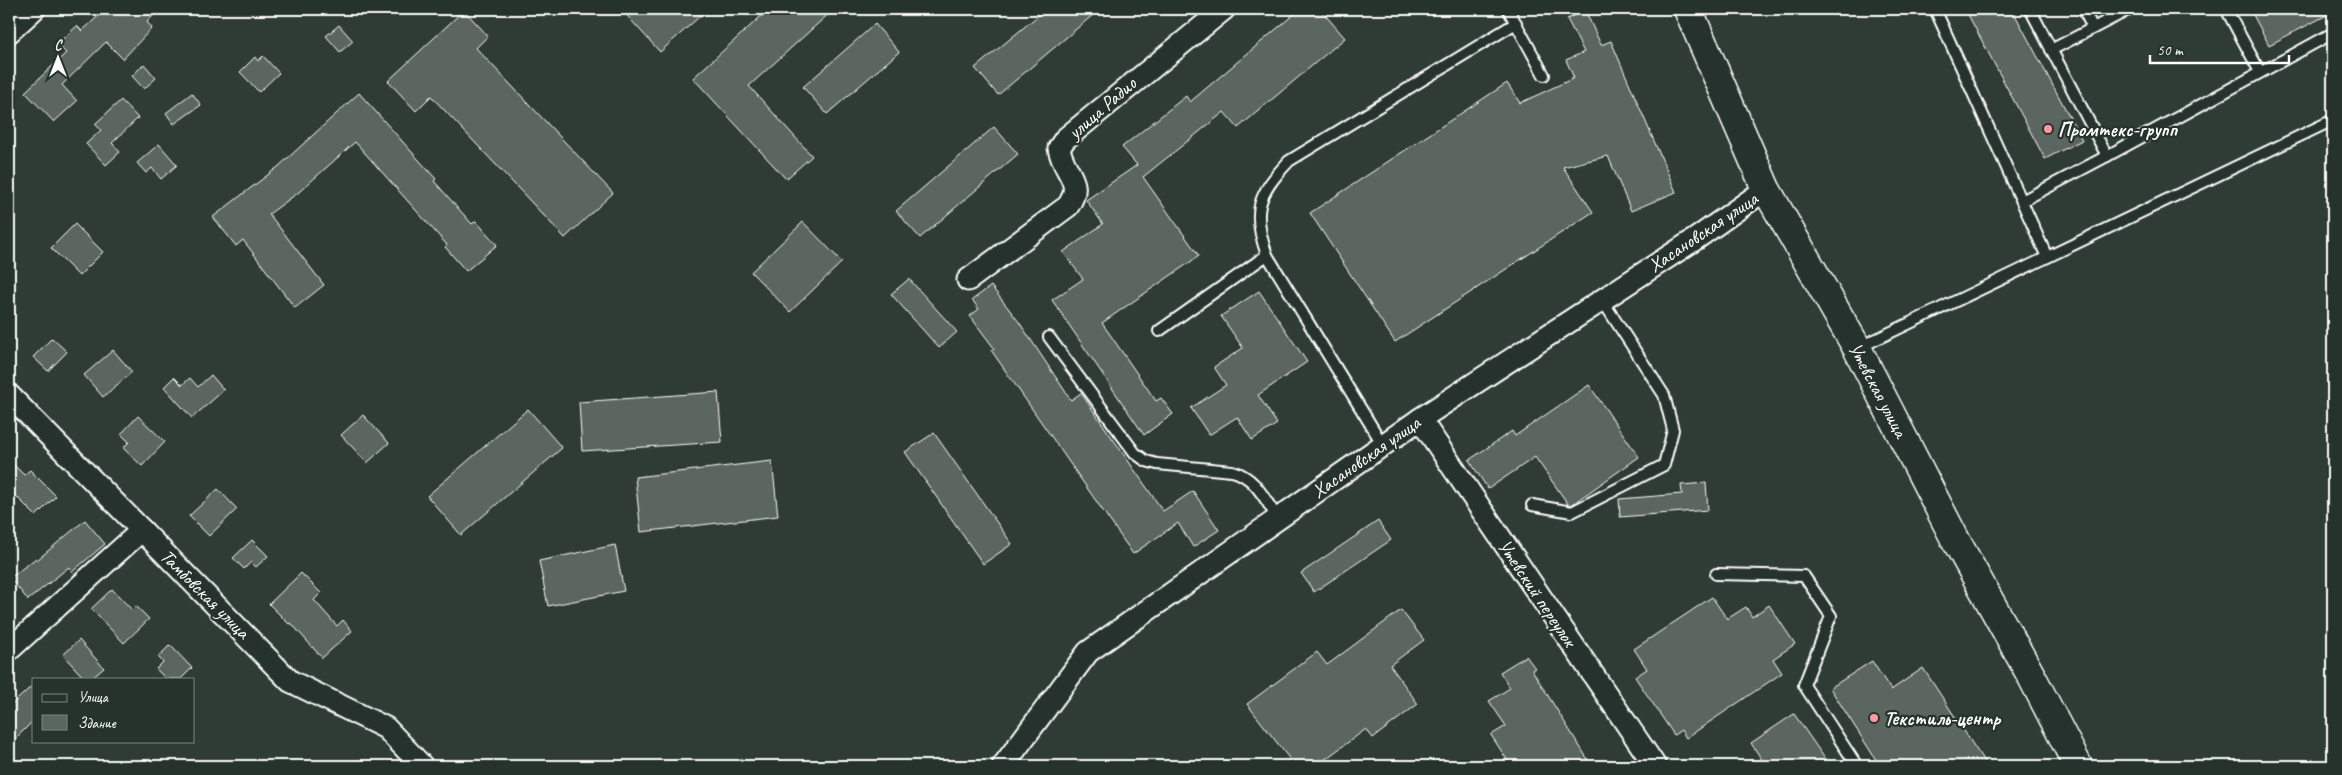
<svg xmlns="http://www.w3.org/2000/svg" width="2342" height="775" viewBox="0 0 2342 775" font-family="Caveat,sans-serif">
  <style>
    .building { fill: #5b6661; stroke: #fff }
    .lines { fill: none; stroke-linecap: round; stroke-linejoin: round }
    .lane-casing { stroke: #fff; stroke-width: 14 }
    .street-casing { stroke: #fff; stroke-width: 25 }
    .primary-casing { stroke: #fff; stroke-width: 31 }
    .lane { stroke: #26332d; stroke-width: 10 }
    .street { stroke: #26332d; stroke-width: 21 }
    .primary { stroke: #26332d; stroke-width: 28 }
    .poi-dot { fill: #ff9aa2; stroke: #26332d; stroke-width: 2 }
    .labels { text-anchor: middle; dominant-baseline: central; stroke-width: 4.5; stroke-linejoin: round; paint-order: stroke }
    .street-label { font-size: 20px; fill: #fff; stroke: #26332d }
    .poi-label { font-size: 20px; font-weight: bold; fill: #fff; stroke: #26332d; text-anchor: start }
  </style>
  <rect width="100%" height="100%" fill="#2f3b35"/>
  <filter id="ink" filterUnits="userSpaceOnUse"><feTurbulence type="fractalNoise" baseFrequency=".02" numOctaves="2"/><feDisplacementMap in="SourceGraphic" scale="10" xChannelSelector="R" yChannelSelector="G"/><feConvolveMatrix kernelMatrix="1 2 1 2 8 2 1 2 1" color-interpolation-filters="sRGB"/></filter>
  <g filter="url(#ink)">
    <g class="building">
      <path d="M106,9H160L147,22L152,28L123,59L106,42L62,85L77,101L54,122L25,92L66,53L57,44L77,26L82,31Z"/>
      <path d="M621,9H708L660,52Z"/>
      <path d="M769,9H834L749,86L812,156L786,179L693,78Z"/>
      <path d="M1046,9H1100L998,95L975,68Z"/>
      <path d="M1300,9H1320L1345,38L1238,128L1224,112L1143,177L1199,256L1102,323L1156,401L1161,398L1173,414L1144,435L1052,300L1083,279L1063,252L1103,224L1086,200L1137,165L1122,147L1186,96L1190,102Z"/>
      <path d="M1965,9H2012L2082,140L2045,159Z"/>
      <path d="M2250,9H2333V12L2269,45Z"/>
      <path d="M464,10L488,36L476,48L613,193L565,238L431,96L416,111L388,81Z"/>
      <path d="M1585,10L1601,45L1611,41L1676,192L1631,211L1608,156L1563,167L1593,212L1395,342L1310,213L1507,83L1520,103L1574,78L1566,60L1584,52L1567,19Z"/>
      <path d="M875,24L899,52L827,114L803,87Z"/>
      <path d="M339,25L353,41L340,52L326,36Z"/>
      <path d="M263,56L279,73L259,92L240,72L255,57L258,61Z"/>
      <path d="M144,64L156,78L144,89L132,76Z"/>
      <path d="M192,93L201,105L174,124L166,113Z"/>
      <path d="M359,93L436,179L434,181L472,224L476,221L497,245L466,271L445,247L447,245L355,142L299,192L269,214L324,285L295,308L243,240L236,246L213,217L278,167Z"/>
      <path d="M121,100L138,118L112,143L120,152L106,165L86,144L101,130L95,124Z"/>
      <path d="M994,127L1018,154L920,238L896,211Z"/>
      <path d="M159,144L177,165L161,179L152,168L146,173L137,163Z"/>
      <path d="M803,222L842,262L790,312L751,272Z"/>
      <path d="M75,224L103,252L79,276L51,248Z"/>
      <path d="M909,279L957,332L939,348L891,294Z"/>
      <path d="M991,286L1019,322L1071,400L1081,393L1163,511L1193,491L1219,530L1193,547L1178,523L1133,554L991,350L994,348L970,316L979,309L972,300Z"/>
      <path d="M1259,291L1307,362L1258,395L1277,424L1252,440L1237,417L1209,435L1191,408L1226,385L1214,367L1243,348L1221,316Z"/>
      <path d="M52,338L67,352L48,371L33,357Z"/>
      <path d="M113,350L132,372L103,397L84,375Z"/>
      <path d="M211,375L224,390L192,418L164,387L174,377L182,385L190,378L198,387Z"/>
      <path d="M1589,385L1639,457L1571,505L1568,504L1535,457L1488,489L1469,460L1512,431L1515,436Z"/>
      <path d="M718,392L722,442L582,451L579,402Z"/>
      <path d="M528,409L562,448L461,535L427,496Z"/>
      <path d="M363,415L389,443L367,463L341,435Z"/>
      <path d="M138,416L165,442L142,466L123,448L129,442L121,434Z"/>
      <path d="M934,433L1012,544L983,564L905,452Z"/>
      <path d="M9,460L24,475L30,470L56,496L36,516L9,489Z"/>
      <path d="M772,461L778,516L641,532L635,477Z"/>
      <path d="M1706,483L1708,510L1620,517L1619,499L1682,494L1681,485Z"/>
      <path d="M218,489L237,509L209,536L189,516Z"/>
      <path d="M85,520L105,544L72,572L69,567L28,600L10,578L36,558L37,560Z"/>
      <path d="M1378,521L1391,540L1314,592L1301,573Z"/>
      <path d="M252,540L268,556L256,567L251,562L244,569L233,558Z"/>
      <path d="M615,545L624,591L548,606L539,561Z"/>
      <path d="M301,573L321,593L314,600L337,626L343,620L352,631L322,658L291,623L289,624L269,604Z"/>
      <path d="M112,589L132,610L136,606L149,619L124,643L91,609Z"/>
      <path d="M1712,597L1727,619L1746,607L1752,617L1769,605L1795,644L1773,659L1782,673L1686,738L1681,730L1674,735L1635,677L1647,669L1634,649Z"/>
      <path d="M1401,610L1424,640L1390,665L1418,704L1373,738L1366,729L1316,766H1295L1247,704L1317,652L1327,665Z"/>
      <path d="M79,640L104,668L91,679H85L63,655Z"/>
      <path d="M170,645L192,668L181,679H166L156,669L163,662L158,657Z"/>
      <path d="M1526,656L1535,668L1532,670L1592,766H1511L1491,735L1506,726L1489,701L1510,688L1500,672Z"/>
      <path d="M1872,661L1891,690L1923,668L1987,766H1880L1830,688Z"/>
      <path d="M34,684V720L9,745V707Z"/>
      <path d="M1794,714L1830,766H1766L1751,743Z"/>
    </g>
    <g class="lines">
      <g class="lane-casing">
        <g id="lane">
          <path d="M1508,9L1544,75"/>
          <path d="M1935,9L2047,257"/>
          <path d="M2083,9L2093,28"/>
          <path d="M2226,9L2260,72"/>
          <path d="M2051,50L2130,9"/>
          <path d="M2107,156L2333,33"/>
          <path d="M2022,201L2107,156L2030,9"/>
          <path d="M1159,331L1267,255"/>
          <path d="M1049,337L1135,453L1146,461L1157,464L1232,471C1256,477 1265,500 1278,519"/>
          <path d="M1858,348L2333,120"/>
          <path d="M1383,445L1267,255C1251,211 1258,194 1289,161L1516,23"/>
          <path d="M1532,505L1572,512L1664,465L1673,430L1664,395L1602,300"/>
          <path d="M1716,574L1804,576L1831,616L1804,685L1857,766"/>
        </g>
      </g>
      <g class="street-casing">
        <g id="street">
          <path d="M9,32L34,9"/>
          <path d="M968,280L1068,206C1085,181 1063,173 1059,148L1065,139L1224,9"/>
          <path d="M9,395L290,681L386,728L422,766"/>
          <path d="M1420,419L1655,766"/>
          <path d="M9,650L142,530"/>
          <path d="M1003,766L1088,652L1420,419L1697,238L1766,189"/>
        </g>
      </g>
      <g class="primary-casing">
        <path id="primary" d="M1688,9L1766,189L1857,348L1954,537L2033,679L2078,766"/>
      </g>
      <use href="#lane" class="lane"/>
      <use href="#street" class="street"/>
      <use href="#primary" class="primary"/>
    </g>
  </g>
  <g class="poi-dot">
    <circle cx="2048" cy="129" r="5"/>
    <circle cx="1874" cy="718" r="5"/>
  </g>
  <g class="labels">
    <g class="street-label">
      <text transform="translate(1102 108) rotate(-41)">улица Радио</text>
      <text transform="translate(1703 232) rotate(-34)">Хасановская улица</text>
      <text transform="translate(1878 390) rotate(62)">Утевская улица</text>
      <text transform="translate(1366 457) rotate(-35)">Хасановская улица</text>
      <text transform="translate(1537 593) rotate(56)">Утевский переулок</text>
      <text transform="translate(205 594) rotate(45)">Тамбовская улица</text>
    </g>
    <g class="poi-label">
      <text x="2058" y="129">Промтекс-групп</text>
      <text x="1884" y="718">Текстиль-центр</text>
    </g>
  </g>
  <rect width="2342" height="775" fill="none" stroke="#26332d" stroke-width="30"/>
  <rect x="15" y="15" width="2312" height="745" fill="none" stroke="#fff" stroke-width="2" filter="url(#ink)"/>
  <rect x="32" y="678" width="162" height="65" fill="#26332d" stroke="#7d8581"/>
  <rect x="42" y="694" width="25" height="8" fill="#26332d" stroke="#7d8581"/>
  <text x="78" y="702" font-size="15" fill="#ffffff">Улица</text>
  <rect x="42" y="715" width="25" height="15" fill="#5b6661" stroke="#7d8581"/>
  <text x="78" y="728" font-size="15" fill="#ffffff">Здание</text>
  <g transform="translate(58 58)" stroke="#26332d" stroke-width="4" paint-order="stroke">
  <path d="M0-4L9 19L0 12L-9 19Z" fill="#ffffff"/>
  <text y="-8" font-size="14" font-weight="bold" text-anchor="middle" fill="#ffffff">С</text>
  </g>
  <path d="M2150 55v8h139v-8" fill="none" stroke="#ffffff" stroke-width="2.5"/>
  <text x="2157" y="55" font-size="15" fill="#ffffff" stroke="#26332d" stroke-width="4" paint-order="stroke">50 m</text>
</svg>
